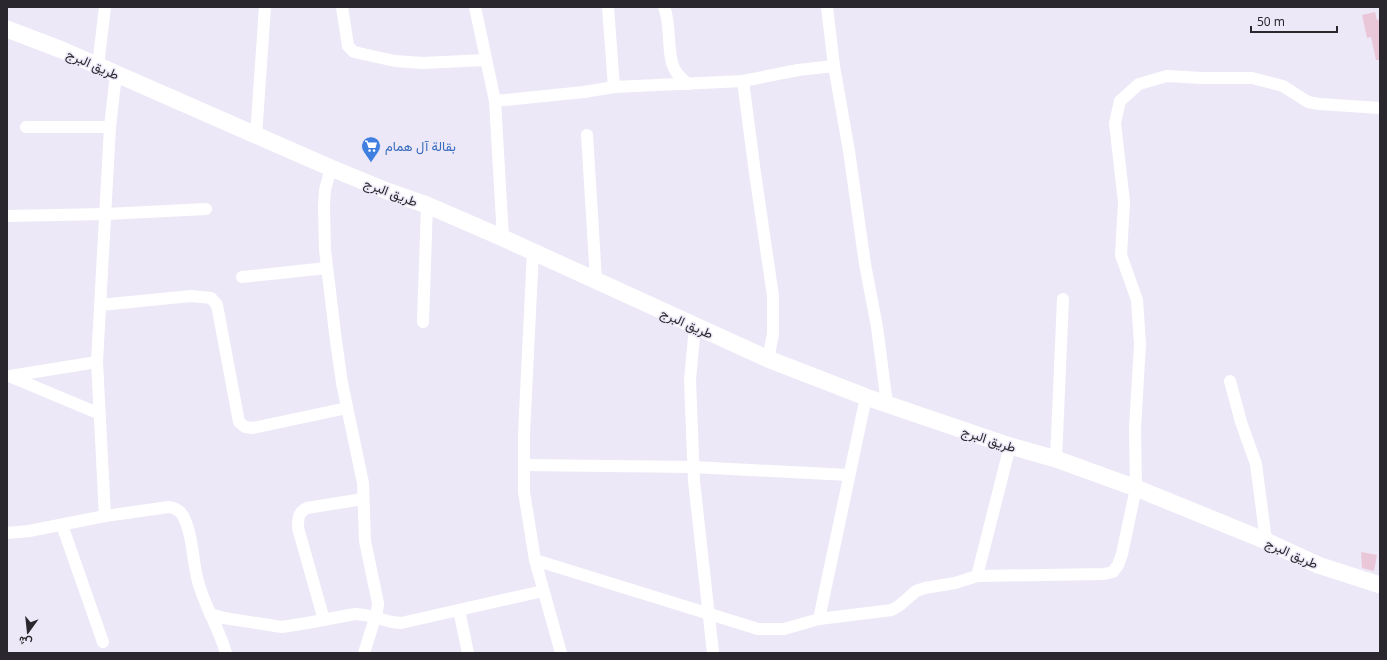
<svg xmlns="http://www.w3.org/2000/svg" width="1387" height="660" viewBox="0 0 1387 660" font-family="'Noto Sans',Vazirmatn,sans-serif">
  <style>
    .building { fill: #e9c7d9 }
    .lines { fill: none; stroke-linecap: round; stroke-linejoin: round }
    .street { stroke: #fff; stroke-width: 12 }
    .secondary { stroke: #fff; stroke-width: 17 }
    .labels { text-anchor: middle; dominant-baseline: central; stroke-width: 3; stroke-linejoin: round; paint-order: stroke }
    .street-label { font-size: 13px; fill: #2a282e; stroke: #ede8f7 }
    .shop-label { font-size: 13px; fill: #366cbe; stroke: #ede8f7; text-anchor: start }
  </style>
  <rect width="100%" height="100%" fill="#ede8f7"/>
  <g class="building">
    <path d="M1375,12L1377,20L1380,19V60H1376L1371,37L1367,38L1362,15Z"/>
    <path d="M1361,552L1377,555L1374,571L1362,568Z"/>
  </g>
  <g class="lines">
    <g class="street">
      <path d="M342,7L348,46L354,52L395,61L422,63L486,60"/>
      <path d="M475,7L495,101L503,238"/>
      <path d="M608,7L614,87"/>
      <path d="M664,7C672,26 666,55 675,70C678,76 683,80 688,84"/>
      <path d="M827,7L834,66L849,151L865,264L877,327L887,404"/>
      <path d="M98,66L105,7"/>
      <path d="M743,81L755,173L773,296V334L768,359"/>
      <path d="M495,101L584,92L614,87L743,81L798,70L834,66"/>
      <path d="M26,127H110"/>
      <path d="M587,135L596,280"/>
      <path d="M256,136L265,7"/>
      <path d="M331,168L325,190L324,206L325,250L336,341L342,383L363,483L365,541L378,603L377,612L364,653"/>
      <path d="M7,216L106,214L206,209"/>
      <path d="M533,251L524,434V492L535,560L561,653"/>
      <path d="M242,277L327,268"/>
      <path d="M100,305L191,296L211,298L217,305L239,422L245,427L253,428L347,408"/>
      <path d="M423,322L427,205"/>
      <path d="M695,326L690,380L694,481L713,653"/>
      <path d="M9,376L100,414"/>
      <path d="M10,376L97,362"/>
      <path d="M1230,381L1241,422L1256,464L1266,541"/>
      <path d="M1056,459L1063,299"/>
      <path d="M524,465L693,467L849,475"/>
      <path d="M105,516L97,362L110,127L116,74"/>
      <path d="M62,525L103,642"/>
      <path d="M7,533L29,531L105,516L169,507C175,508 180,510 183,516C194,537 192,563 199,585C206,608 219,629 226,653"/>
      <path d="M535,560L758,629H784L819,619L892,610L900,605L916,591L925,588L955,583L977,576L1104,574L1113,572L1118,565L1122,554L1136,488L1135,428L1140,344L1137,300L1121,255L1124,202L1115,123L1120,101L1139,84L1167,76L1202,78H1252L1283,86L1308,102L1319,104L1380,108"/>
      <path d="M977,576L1010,446"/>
      <path d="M459,610L468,653"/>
      <path d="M210,614L224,618L282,627L307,623L355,614L365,615L392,622L401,623L543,591"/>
      <path d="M819,619L866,397"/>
      <path d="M324,620L298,528C298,519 298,512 307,508L363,499"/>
    </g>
    <path class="secondary" d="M7,29L62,50L331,168L387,191L427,205L503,238L768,359L866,397L1010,446L1056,459L1136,488L1266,541L1318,565L1380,585"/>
  </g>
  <defs>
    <g id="supermarket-pin" transform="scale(1)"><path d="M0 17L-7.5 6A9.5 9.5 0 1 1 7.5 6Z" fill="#3f7fe0" stroke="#ede8f7"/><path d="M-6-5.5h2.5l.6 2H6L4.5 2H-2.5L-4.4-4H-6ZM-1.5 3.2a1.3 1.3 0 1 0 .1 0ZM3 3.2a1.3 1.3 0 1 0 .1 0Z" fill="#fff"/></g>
  </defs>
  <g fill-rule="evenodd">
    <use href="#supermarket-pin" x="371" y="146"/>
  </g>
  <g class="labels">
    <g class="street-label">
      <text transform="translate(93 64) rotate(24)">طريق البرج</text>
      <text transform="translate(391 192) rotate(21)">طريق البرج</text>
      <text transform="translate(687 323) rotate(24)">طريق البرج</text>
      <text transform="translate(989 439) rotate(18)">طريق البرج</text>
      <text transform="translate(1292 553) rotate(24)">طريق البرج</text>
    </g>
    <g class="shop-label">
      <text x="385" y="146">بقالة آل همام</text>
    </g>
  </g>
  <rect width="1387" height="660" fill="none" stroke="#2a282e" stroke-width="16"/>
  <g transform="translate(28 632) rotate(195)" stroke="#ede8f7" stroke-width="3" paint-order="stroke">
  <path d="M0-3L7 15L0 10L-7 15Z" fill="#2a282e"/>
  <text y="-6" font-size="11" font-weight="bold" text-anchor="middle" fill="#2a282e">ش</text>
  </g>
  <path d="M1251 26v6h86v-6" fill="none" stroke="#2a282e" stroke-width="2"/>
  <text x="1257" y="26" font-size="12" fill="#2a282e" stroke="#ede8f7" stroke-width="3" paint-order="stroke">50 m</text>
</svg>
